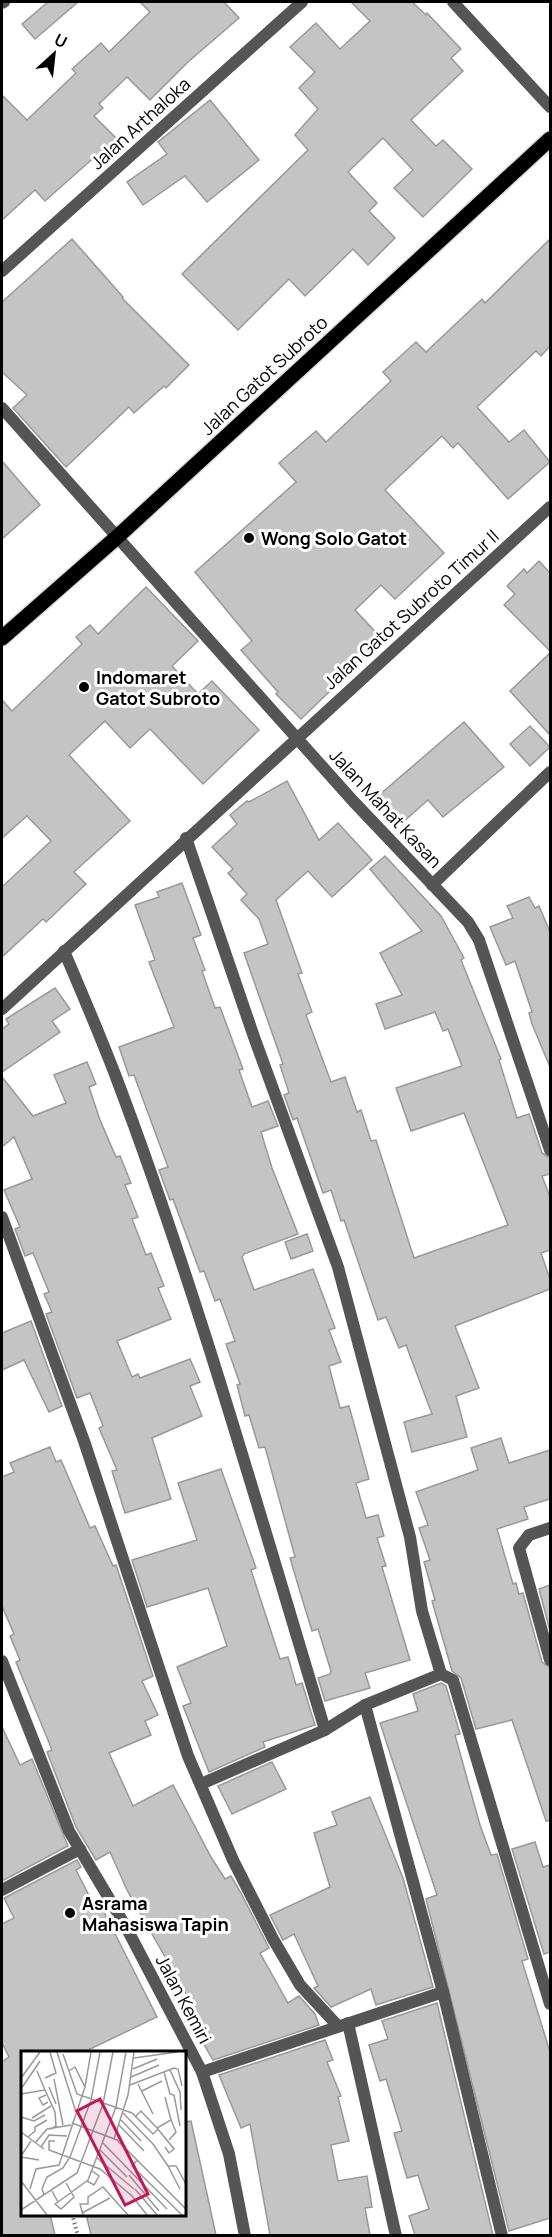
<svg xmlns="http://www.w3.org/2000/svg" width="552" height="2237" font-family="Manrope,sans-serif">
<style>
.building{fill:#c4c4c4;stroke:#999;stroke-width:1.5}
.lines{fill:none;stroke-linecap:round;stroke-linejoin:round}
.primary-casing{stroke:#dbdbdb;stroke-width:18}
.path{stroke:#777;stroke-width:4;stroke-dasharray:1.5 3;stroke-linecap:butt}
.street{stroke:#555;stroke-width:12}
.primary{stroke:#000;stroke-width:15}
.poi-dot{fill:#000;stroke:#fff;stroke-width:2}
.labels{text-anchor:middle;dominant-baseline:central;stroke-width:6;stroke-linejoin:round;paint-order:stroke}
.street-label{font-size:18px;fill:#000;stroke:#fff}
.poi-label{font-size:18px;font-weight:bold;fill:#000;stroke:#fff;text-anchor:start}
.inset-road{fill:none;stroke:#999;stroke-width:1.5}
.view{fill:#c2185b;fill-opacity:0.15;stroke:#c2185b;stroke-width:3}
.inset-edge{fill:none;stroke:#000;stroke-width:3}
</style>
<rect width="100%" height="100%" fill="#fff"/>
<g class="building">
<path d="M48,2H78L35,39L22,24Z"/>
<path d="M140,2H224L239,18L188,62L150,100L127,77L99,104L103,108L94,116L116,138L45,201L35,190L2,220V95L27,120L76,73L72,69L101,43L109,52L150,12Z"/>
<path d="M351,2H412L426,15L427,13L461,49L451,58L463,71L411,120L436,146L443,140L472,169L423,217L394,188L413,170L383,138L348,172L377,203L369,211L395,238L368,265L353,249L305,296L289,279L238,330L182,274L308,150L295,135L318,109L299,88L315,72L290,47L316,23L340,49L370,21Z"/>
<path d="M210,100L259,160L207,202L185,176L143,205L127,182L167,154L158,142Z"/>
<path d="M72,239L123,297L122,298L189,365L166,388L164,386L134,413L129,407L66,467L13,408L27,395L2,372V302Z"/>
<path d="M550,239V346L541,356L536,351L477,407L509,442L524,430L550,462L508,499L458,443L453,448L442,436L385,490L444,553L395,599L381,585L355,610L383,640L301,719L276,694L278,692L241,650L252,641L195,572L296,482L279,463L316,431L326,442L391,381L383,372L416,342L426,352L482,299L485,303Z"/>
<path d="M2,461L40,505L2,539Z"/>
<path d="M539,561L550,573V651L504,605L515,594L507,586L524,569L527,573Z"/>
<path d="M146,587L198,641L172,666L198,694L212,681L259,730L203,784L150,729L130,748L105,721L69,755L130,821L74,872L86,884L46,922L43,919L2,957V887L51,841L27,816L2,838V700L12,711L82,644L76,637L90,625L98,634Z"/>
<path d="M550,653V735L510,691Z"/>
<path d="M464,722L504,767L443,817L428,800L402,823L378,796Z"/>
<path d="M530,726L550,747L530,766L510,744Z"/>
<path d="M287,781L319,840L338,823L372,860L332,897L308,871L276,900L302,973L298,974L312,1012L306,1015L331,1082L345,1077L357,1112L361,1110L371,1141L376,1140L414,1258L508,1225L464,1113L411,1131L396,1088L462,1066L448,1029L443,1031L435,1012L385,1029L376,1004L402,995L380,953L422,931L370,869L385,856L441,916L464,958L461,960L501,1059L499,1060L517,1118L529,1114L542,1153L550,1158V1174L542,1176L550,1197V1250L541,1253L550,1279V1289L455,1326L479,1388L456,1396L467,1437L412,1452L404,1422L432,1414L406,1345L399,1348L386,1317L378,1320L344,1220L341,1221L331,1190L323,1193L297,1118L293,1120L284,1095L289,1093L280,1065L283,1064L244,953L268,944L259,919L241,900L247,894L228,873L233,869L212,847L237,824L230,815L247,801L249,802Z"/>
<path d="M182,883L201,935L193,938L205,970L202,971L215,1008L220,1007L243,1069L239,1070L252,1107L268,1101L278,1126L261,1132L272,1168L298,1234L244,1254L242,1257L254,1290L313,1269L335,1328L329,1330L341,1362L329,1366L340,1408L349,1406L369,1479L356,1483L366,1518L378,1515L384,1536L377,1538L386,1566L382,1567L410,1660L365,1673L370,1688L325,1701L318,1678L330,1674L331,1671L318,1629L312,1631L301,1595L290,1558L295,1557L265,1447L259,1448L249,1415L245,1416L237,1385L240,1384L226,1344L235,1341L220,1299L215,1301L204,1271L200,1272L173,1199L170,1200L159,1170L168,1167L134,1075L129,1076L119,1047L174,1027L149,962L155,960L135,905L159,897L157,892Z"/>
<path d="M529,897L535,908L539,906L550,932V1067L532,1024L529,1013L532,1012L515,961L506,965L490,927L513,918L507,906Z"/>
<path d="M55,988L70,1009L52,1021L60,1032L2,1072V1029L9,1024L6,1019Z"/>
<path d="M87,1062L96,1084L89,1087L100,1120L116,1157L120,1156L131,1183L125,1185L138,1217L132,1219L146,1255L151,1253L164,1286L158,1288L171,1319L117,1341L132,1377L138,1374L140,1378L190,1359L200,1382L190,1386L202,1416L152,1438L171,1499L125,1513L112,1471L117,1470L99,1428L103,1426L90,1393L77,1398L46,1314L52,1312L44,1294L49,1292L33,1253L25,1256L15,1229L20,1227L4,1190L32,1179L14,1137L2,1147V1077L33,1116L66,1103L54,1075Z"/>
<path d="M307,1234L313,1251L291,1259L285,1242Z"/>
<path d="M31,1321L62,1406L49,1412L24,1360L2,1370V1333Z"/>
<path d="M501,1438L509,1463L550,1450V1499L524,1507L528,1519L497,1529L513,1584L516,1583L519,1594L523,1593L542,1662L550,1668V1821H546L512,1720L476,1729L461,1678L452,1671L432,1601L435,1600L424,1562L430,1560L419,1528L428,1525L416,1492L478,1470L471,1448Z"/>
<path d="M50,1447L56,1462L61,1460L90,1528L95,1526L113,1566L116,1565L153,1676L142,1681L158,1715L145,1721L151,1735L109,1753L133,1806L173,1785L211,1857L225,1879L231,1876L241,1893L269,1948L260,1953L288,2003L299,1996L315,2014L319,2025L213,2060L186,2013L194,2008L127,1890L110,1852L96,1860L76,1827L47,1752L52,1750L16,1662L20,1660L10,1636L14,1634L2,1606V1477L14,1472L10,1463Z"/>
<path d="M221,1469L256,1568L251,1570L280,1659L288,1657L296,1685L302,1683L315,1725L263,1742L265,1747L209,1772L183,1706L191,1703L177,1667L227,1646L208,1588L147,1607L132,1560L197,1540L178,1483Z"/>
<path d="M550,1585V1631L539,1589Z"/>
<path d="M441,1683L446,1686L460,1734L455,1735L480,1825L491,1855L497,1854L528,1959L522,1961L550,2052V2218L509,2231L426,1899L437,1895L380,1723L418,1711L413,1694Z"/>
<path d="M2,1727L20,1765L32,1759L68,1846L2,1881Z"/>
<path d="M272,1762L286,1789L232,1814L218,1786Z"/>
<path d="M370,1797L403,1878L433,1987L376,2005L371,1989L331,2007L314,1988L318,1986L294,1934L283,1940L270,1915L330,1887L314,1833L337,1825L332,1812Z"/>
<path d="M535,1842L543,1867L550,1865V1952L544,1954L512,1849Z"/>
<path d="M77,1860L81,1867L76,1870L95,1907L100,1904L157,2017L84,2052H22V2214H50L55,2235H2V2062L9,2057L2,2043V1924L14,1918L4,1898Z"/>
<path d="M437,2003L493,2235H415L409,2216L429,2209L418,2175L407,2178L394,2133L402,2131L386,2079L380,2081L369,2045L388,2039L382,2021Z"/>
<path d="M325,2040L333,2060L327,2062L341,2096L338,2097L349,2141L331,2145L338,2181L367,2176L372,2207L365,2208L370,2235H270L250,2124L241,2128L219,2075Z"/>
<path d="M191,2121L216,2235H91L86,2214H184V2122Z"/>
</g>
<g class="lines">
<g class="primary-casing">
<path id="primary" d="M2,638L116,538L550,139"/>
</g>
<path class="path" d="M72,2214L78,2236"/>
<g class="street">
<path d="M453,2L550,107"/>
<path d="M2,3L4,2"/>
<path d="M2,271L302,2"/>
<path d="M2,408L353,801L468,922L479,940L550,1150"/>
<path d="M186,838L254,1037L338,1267L410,1537L422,1611L441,1674"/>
<path d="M432,885L550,772"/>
<path d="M64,951C82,993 100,1035 116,1077C197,1291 259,1512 325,1730"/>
<path d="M2,1009L550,507"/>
<path d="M2,1217L84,1441L188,1756L233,1860L273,1939L300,1985L337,2025"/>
<path d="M550,1528L529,1535L519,1548L550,1660"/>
<path d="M2,1661L69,1831L126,1927L202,2072L229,2154L245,2236"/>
<path d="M365,1705L443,1992L502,2236"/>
<path d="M201,1784L325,1730L365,1705L441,1674L453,1680L550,2004"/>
<path d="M2,1890L80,1849"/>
<path d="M348,2023L396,2236"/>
<path d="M202,2072L443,1992"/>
</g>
<use href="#primary" class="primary"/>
</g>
<g class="poi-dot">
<circle cx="249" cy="538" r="6"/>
<circle cx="84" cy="687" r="6"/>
<circle cx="70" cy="1913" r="6"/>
</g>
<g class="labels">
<g class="street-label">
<text transform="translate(140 123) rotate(-42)">Jalan Arthaloka</text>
<text transform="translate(264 375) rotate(-43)">Jalan Gatot Subroto</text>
<text transform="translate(411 609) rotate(-42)">Jalan Gatot Subroto Timur II</text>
<text transform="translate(386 808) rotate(47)">Jalan Mahat Kasan</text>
<text transform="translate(184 1999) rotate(62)">Jalan Kemiri</text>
</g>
<g class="poi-label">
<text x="261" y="538">Wong Solo Gatot</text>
<text x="96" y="677">Indomaret<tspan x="96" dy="21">Gatot Subroto</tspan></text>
<text x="82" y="1903">Asrama<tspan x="82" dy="21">Mahasiswa Tapin</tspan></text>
</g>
</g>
<g transform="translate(21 2051)">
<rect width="165" height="165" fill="#fff"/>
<path class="inset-road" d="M36,1L55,61M42,3L56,43L111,62L132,83L137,78M113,7L156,1M112,18L136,8M149,19L159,41L160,59M16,20L24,39M48,20L54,16L64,36M143,21L149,43L153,44L159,75M110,26L138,14M0,27L19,1M24,27L35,22L29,1M33,28L42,74M117,33L132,63M109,34L153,17L157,18L161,35M28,36L35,53M0,38L19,10M121,40L141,30M0,43L24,39L34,61L35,75L30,78M25,44L18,47L22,54L27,51M102,62L132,93L147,115H155L165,133M115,65L120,60L136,77L150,69L144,46M0,66L13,70L24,64M11,67L30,55M100,69L120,90M51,72L96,89L165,158M98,74L123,100M136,77L153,98L148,102L144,96M0,81L23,98M7,86L14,80V76L26,69M93,88L107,44L113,1M148,89L155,81L150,69M34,90H28V99L79,118L111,145L126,164M81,91L146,158M14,92L26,78L50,74M20,96L28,84L46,85M79,99L106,126M0,105L10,90M0,106L18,109M76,107L113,138M116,109L111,115L161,164M147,115L159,138M108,124L138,160M0,130L26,164M66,130L73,134L78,125L71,120M9,138L15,118L38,114L64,36L70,1M114,138L136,164M31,140L37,151L67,129L95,56L105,1M23,144L21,138L26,126L42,117L49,106L70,49L79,1M37,151L34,153L40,158L53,146L45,132M0,159L56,122L82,53L92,1M61,162L89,147M62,164L59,153H67V146L82,136L107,164"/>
<path class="view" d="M79,48L127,143L104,154L56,60Z"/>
<rect width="165" height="165" class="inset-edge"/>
</g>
<rect width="552" height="2237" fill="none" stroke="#000000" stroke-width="6"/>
<g transform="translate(54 54) rotate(27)" stroke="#ffffff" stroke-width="4.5" paint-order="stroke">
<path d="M0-4.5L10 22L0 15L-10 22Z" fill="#000000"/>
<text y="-9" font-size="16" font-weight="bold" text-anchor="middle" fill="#000000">U</text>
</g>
</svg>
